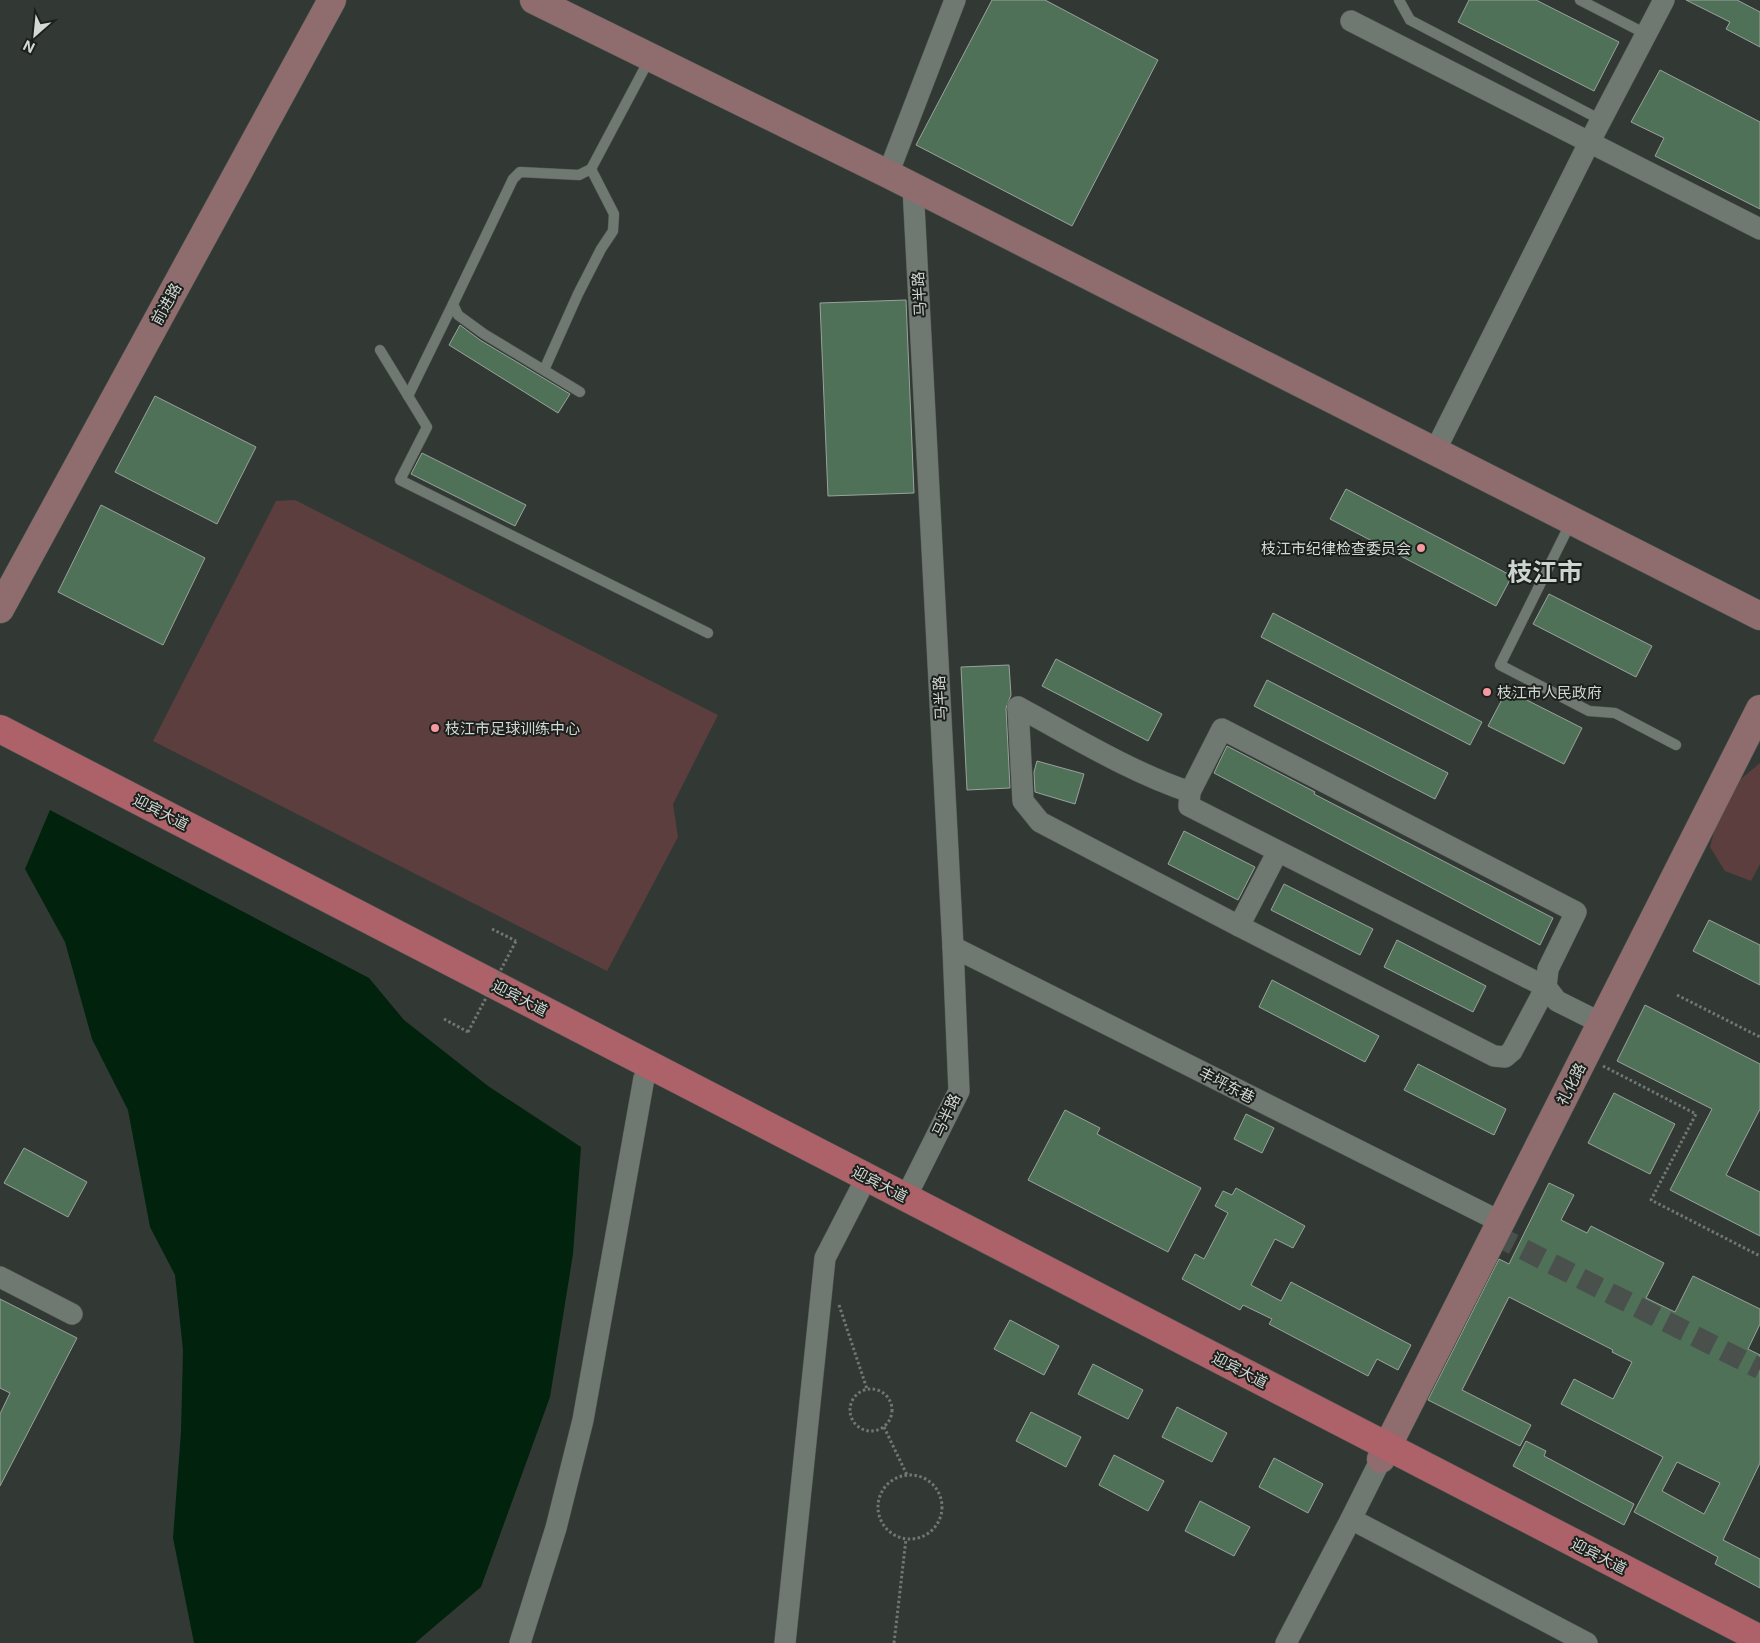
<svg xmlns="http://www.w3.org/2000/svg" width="1760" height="1643" font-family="Inter,'Noto Sans SC',sans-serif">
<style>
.green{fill:#5c3e3f}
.water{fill:#01220d}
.building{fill:#4f7158;stroke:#9aa29c;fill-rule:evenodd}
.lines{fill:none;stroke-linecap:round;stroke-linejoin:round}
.street-tunnel{stroke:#4a514c;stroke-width:21;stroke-dasharray:21 11;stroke-linecap:butt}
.lane-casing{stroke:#525853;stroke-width:11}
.street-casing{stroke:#525853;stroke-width:22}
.secondary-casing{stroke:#525853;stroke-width:29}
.primary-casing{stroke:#525853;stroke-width:29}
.path{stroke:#717773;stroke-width:3;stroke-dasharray:2.5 2.5;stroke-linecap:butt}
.lane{stroke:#707872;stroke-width:10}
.street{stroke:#707872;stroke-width:21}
.secondary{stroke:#8f6d6e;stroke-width:28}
.primary{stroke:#ad6169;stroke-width:28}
.path-bridge{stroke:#717773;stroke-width:3;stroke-dasharray:2.5 2.5;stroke-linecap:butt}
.poi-dot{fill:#f49aa0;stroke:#1c201d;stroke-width:2}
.labels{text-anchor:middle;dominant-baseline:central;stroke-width:4;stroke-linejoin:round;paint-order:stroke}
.street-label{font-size:15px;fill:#d3d8d4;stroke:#1c201d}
.poi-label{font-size:15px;fill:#d3d8d4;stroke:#1c201d;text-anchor:start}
.town-label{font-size:25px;font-weight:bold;fill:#ccd5ce;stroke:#1c201d}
</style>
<rect width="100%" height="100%" fill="#323934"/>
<g class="green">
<path d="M295,500L718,715L673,804L678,837L607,971L153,741L276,501Z"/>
<path d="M1760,763V864L1751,881L1725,871L1710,847L1720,809L1741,779Z"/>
</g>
<path class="water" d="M50,810L369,978L404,1020L488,1086L581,1147L573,1254L550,1397L481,1587L415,1643H194L173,1538L181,1432L183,1350L175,1275L150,1227L128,1110L92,1039L65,942L25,869Z"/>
<g class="building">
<path d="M992,0H1045L1158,60L1072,226L916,145Z"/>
<path d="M1469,0H1536L1619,42L1594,91L1458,22Z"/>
<path d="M1686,0H1737L1760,12V47L1726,29L1730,22Z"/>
<path d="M1660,70L1760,122V209L1655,156L1664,138L1631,122Z"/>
<path d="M906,300L914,493L828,496L820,303Z"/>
<path d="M460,325L480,340L570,394L558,413L449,345Z"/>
<path d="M155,396L256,447L217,524L115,472Z"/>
<path d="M422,453L526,505L515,526L411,474Z"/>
<path d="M1346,489L1512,576L1496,606L1330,519Z"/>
<path d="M101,505L205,558L163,645L58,592Z"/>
<path d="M1549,594L1652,646L1636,677L1533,624Z"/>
<path d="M1273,613L1482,722L1470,745L1261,637Z"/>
<path d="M1056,659L1162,714L1148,741L1042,686Z"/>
<path d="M1009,665L1011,695L1006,708L1010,788L967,790L961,667Z"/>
<path d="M1267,680L1448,773L1435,799L1254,706Z"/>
<path d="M1507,690L1582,728L1564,764L1488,726Z"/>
<path d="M1227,746L1315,792L1314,794L1553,918L1540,945L1214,773Z"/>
<path d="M1037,761L1084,774L1075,804L1035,792L1034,772Z"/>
<path d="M1184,831L1255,867L1238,900L1168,864Z"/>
<path d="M1284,884L1373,929L1360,955L1271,910Z"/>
<path d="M1709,920L1760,945V985L1693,951Z"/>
<path d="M1397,940L1486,986L1473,1012L1384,967Z"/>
<path d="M1272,980L1379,1036L1365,1062L1259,1007Z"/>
<path d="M1645,1005L1760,1064V1109L1726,1175L1760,1192V1236L1670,1190L1712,1109L1617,1061Z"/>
<path d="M1418,1064L1506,1109L1494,1135L1404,1090Z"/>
<path d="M1614,1093L1675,1124L1650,1174L1588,1143Z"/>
<path d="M1065,1110L1100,1128L1097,1134L1201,1188L1168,1252L1028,1180Z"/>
<path d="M1246,1114L1274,1128L1262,1153L1234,1139Z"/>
<path d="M24,1148L87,1182L68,1217L4,1183Z"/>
<path d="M1549,1183L1574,1195L1561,1220L1587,1233L1591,1226L1664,1263L1646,1298L1675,1312L1693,1276L1760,1309V1324L1748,1349L1760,1355V1463L1723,1540L1760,1559V1588L1715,1564L1718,1557L1634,1512L1663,1457L1561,1404L1574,1379L1613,1399L1632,1362L1612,1352L1613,1350L1509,1297L1462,1390L1531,1425L1520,1446L1428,1400L1499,1259L1509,1264ZM1677,1462L1720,1483L1704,1514L1662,1491Z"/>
<path d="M1236,1188L1305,1226L1293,1248L1275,1239L1251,1285L1281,1301L1291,1282L1411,1345L1398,1370L1377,1359L1368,1376L1269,1324L1272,1319L1243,1305L1240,1310L1182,1279L1195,1254L1204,1259L1228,1213L1215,1206L1223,1191L1232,1195Z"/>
<path d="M0,1299L77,1338L0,1486V1414L10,1393L0,1388Z"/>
<path d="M1010,1320L1059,1346L1044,1375L994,1349Z"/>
<path d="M1093,1364L1143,1390L1128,1419L1078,1394Z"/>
<path d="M1177,1407L1227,1433L1212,1462L1162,1437Z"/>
<path d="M1031,1412L1081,1437L1066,1467L1016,1441Z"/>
<path d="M1526,1441L1546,1451L1544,1456L1634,1504L1624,1525L1513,1466Z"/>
<path d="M1114,1455L1164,1481L1148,1511L1099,1485Z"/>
<path d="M1274,1458L1323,1484L1308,1513L1259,1487Z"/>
<path d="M1200,1501L1250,1527L1234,1556L1185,1531Z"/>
</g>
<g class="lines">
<path class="street-tunnel" d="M1495,1235L1760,1369"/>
<g class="lane-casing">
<g id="lane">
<path d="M1399,0L1410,20L1601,120"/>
<path d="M1580,0L1646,34"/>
<path d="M380,350L427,427L400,480L708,633"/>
<path d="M544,370L578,294L601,249L613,231L614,214L591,169"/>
<path d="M580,392L484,334L458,315L453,304L513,179L520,172L579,175L591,169L650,58"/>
<path d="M408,396L453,304"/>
<path d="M1571,522L1500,665L1589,711L1615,713L1676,745"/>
</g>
</g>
<g class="street-casing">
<g id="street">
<path d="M1351,21L1760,229"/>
<path d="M888,174L955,0"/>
<path d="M1435,451L1589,143L1664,0"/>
<path d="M1018,707L1023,801L1040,822L1239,926"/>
<path d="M1018,707C1074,737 1130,772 1190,792"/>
<path d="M1278,851L1239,926L1494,1056L1505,1057L1512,1051L1546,987L1189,806L1190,792L1222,729L1576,912L1548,969L1546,987L1557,1001L1601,1023"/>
<path d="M953,947L1501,1222"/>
<path d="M906,1197L959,1091L953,947L913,187"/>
<path d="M0,1277L72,1314"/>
<path d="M1381,1459L1351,1519L1587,1643"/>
<path d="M520,1643L556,1528L583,1420L644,1078"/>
<path d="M785,1643L825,1258L860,1190"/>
<path d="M1286,1643L1351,1519"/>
</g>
</g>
<g class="secondary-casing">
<g id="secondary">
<path d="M534,0L888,174L1760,616"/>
<path d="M0,609L332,0"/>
<path d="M1381,1459L1760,709"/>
</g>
</g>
<g class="primary-casing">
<path id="primary" d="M0,729L1760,1639"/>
</g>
<g class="path">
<path d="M492,929L516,941"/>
<path d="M1677,995L1760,1037"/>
<path d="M444,1019L468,1032"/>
<path d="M1603,1066L1696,1114L1651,1200L1760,1256"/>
<path d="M839,1305L867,1389"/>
<circle cx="871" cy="1410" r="21"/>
<path d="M884,1427L907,1475"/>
<circle cx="910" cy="1507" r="32"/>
<path d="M894,1643L906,1539"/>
</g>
<use href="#lane" class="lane"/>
<use href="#street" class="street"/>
<use href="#secondary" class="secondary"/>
<use href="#primary" class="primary"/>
<path class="path-bridge" d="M468,1032L516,941"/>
</g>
<g class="poi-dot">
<circle cx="1421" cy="548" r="5"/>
<circle cx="1487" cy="692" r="5"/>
<circle cx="435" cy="728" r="5"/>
</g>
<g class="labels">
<g class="street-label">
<text transform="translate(919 294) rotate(-93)">马半路</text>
<text transform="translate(166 304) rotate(-61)">前进路</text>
<text transform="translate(940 698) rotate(-93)">马半路</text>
<text transform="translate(161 812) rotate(27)">迎宾大道</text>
<text transform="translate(520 998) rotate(27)">迎宾大道</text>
<text transform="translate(1571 1084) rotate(-63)">礼化路</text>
<text transform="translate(1227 1085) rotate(27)">丰坪东巷</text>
<text transform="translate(946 1115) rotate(-65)">马半路</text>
<text transform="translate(880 1184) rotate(27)">迎宾大道</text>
<text transform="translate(1240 1370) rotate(27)">迎宾大道</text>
<text transform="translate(1599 1556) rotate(27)">迎宾大道</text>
</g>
<g class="poi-label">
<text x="1411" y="548" text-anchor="end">枝江市纪律检查委员会</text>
<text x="1497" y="692">枝江市人民政府</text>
<text x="445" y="728">枝江市足球训练中心</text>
</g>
<g class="town-label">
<text x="1545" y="572">枝江市</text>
</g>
</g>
<g transform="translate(35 35) rotate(207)" stroke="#1c201d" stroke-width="4" paint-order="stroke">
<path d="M0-4L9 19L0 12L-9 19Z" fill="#d3d8d4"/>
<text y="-8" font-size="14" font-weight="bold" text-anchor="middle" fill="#d3d8d4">N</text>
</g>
</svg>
